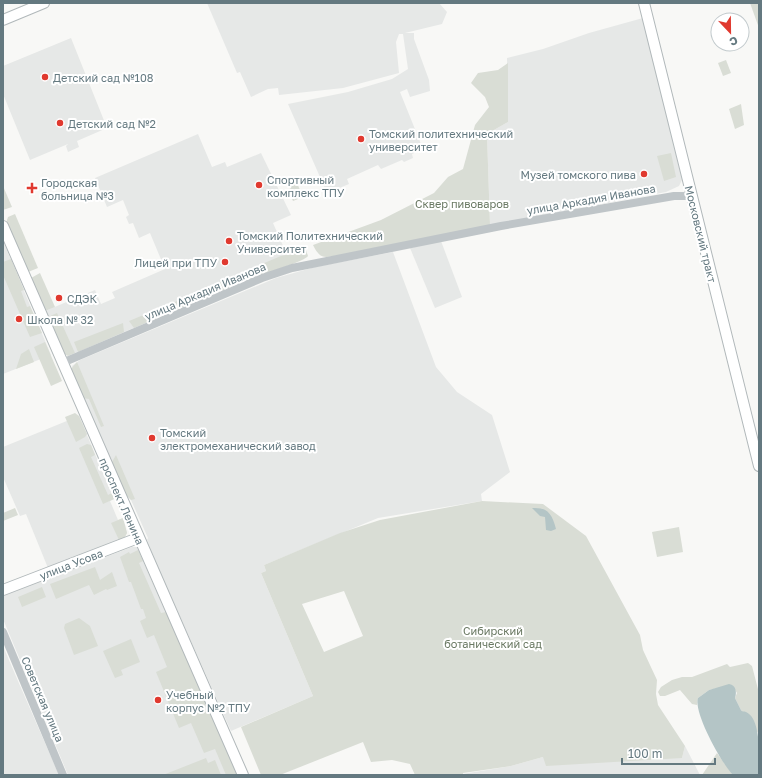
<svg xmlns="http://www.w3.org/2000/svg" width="762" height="778" font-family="'Golos Text',sans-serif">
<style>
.built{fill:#e6e8e7}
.green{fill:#d9ddd5;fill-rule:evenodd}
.water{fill:#b4c5c6}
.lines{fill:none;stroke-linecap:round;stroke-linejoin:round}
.major-casing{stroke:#b1b8ba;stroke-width:12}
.minor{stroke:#bfc5c8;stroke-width:8}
.major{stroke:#fff;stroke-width:10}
.poi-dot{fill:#e0392f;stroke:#fff;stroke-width:1.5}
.labels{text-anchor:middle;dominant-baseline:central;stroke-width:4;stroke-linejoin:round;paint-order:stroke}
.poi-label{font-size:11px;fill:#647980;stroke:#fff;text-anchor:start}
.street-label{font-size:11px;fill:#647980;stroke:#fff}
.park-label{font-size:11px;fill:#6a7963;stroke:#fff}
</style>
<rect width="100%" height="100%" fill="#f8f8f6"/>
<g class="built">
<path d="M207,3H439L447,12L442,24L405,33H414V39L429,80L430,91L410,97L407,89L400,92L423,149L412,154L413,158L404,162L402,160L381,169L378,165L347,179L349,184L327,193L288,104L348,92L392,79L408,69L403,34H399L396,42L399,73L343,88L279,95L278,88L268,89L251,97L240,72L237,73Z"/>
<path d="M643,18L682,180L679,186L666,192L490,225L487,134L508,122L507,58L543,49L589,33Z"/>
<path d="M71,38L107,128L77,141L79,147L68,152L66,146L68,144L30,160L3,94V66Z"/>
<path d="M198,134L212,167L225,162L227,167L261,153L291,215L273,223L291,264L206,297L203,290L182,299L185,306L75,353L66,355L45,311L95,290L101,304L115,298L112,292L165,269L150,233L139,238L133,223L129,224L126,217L129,215L123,200L107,207L95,178Z"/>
<path d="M3,241L51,355L3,374Z"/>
<path d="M441,241L462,297L435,308L410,248Z"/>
<path d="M393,252L436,367L457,392L492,415L510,472L481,494L482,501L378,518L264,565L266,571L261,573L313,696L231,731L157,565L147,540L148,538L131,500L126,495L82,398L72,366L80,360L276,278L315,267Z"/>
<path d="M79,416L114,499L110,501L118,520L123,518L127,533L122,539L48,568L26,514L20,516L3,477V447Z"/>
<path d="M132,547H137L143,561L237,775H68L3,619V595L79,565L82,566Z"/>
<path d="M3,646L18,681L59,775H3Z"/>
<path d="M685,746L700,775H456L511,766L543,757L682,758Z"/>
</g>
<g class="green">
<path d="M750,3H759V28Z"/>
<path d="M726,60L731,73L723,76L718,63Z"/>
<path d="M508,63V122L487,134L490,225L340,255C325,257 321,261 313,245L381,220L434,193L448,177L463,169L475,125L489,107L485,97L471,83L478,73L498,70Z"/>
<path d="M741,104L744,125L735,129L729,109Z"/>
<path d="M671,153L676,177L664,181L657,156Z"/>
<path d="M297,183L303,197L293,201L288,190L291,188L290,186Z"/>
<path d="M3,186L12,207L3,210Z"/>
<path d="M15,214L38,268L28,272L6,223L8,217Z"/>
<path d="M306,250L308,256C304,262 252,278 241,282L238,274L281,256Z"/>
<path d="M11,259L24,290L21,291L27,307L30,306L42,333L30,337L3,275V262Z"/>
<path d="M40,273L55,307L45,311L31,278Z"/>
<path d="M230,278L233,286L206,297L202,289Z"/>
<path d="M182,299L185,306L134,328L129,321Z"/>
<path d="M57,313L75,353L68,356L65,354L48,317Z"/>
<path d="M123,323L124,332L78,352L74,342Z"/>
<path d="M45,342L62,381L51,386L34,347Z"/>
<path d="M29,349L34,362L16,369L21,354Z"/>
<path d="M77,362L104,426L101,427L89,399L82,398L71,369Z"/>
<path d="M75,413L79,416L87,434L85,437L76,442L65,417Z"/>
<path d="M87,444L91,445L95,455L91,457L108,495L112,493L114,499L103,504L79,448Z"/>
<path d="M116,455L135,499L131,500L126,495L112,462Z"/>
<path d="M482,501L543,504L586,536L640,635L643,650L657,680L656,694L658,705L685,746L682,758L546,766L543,757L511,766L463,773V775H415L410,764L392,760L371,762L363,742L280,775H261L241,727L313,696L261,573L266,571L264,565L340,533L380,520ZM344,591L363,636L324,652L302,604Z"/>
<path d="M15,508L18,515L3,521V513Z"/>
<path d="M123,518L127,533L125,537L119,540L111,523Z"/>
<path d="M679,527L683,552L657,557L652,532Z"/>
<path d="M138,550L143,561L139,563L161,613L166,612L237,775H226L215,749L204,753L191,723L179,728L156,672L167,667L154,635L147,638L140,621L146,618L143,609H141L131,582H129L120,557L129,552L130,554Z"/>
<path d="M95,567L100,580L112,572L117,586L107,590L106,589L94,595L89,585L56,599L50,584Z"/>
<path d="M42,587L46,597L22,607L18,597Z"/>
<path d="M79,618L90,626L98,646L74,655L64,628L65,624Z"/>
<path d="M131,639L140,662L121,670L123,675L115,678L103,651Z"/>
<path d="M748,663L752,666L759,693V734L741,710L735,698L737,693L732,685L709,690L698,698L697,705L692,704L680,690L665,696H660L658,692L661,687L672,680L682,677H692L727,664L730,667Z"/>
<path d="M717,753L733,775H702Z"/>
<path d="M206,758L208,763L215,760L221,775H163Z"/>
</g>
<g class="water">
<path d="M532,508C548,507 552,514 556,529L551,531L546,530L545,517L540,516Z"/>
<path d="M729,684C736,685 737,692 735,698L741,710C742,712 744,711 746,712C762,719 759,760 759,775H733C722,764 693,712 698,698L709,690Z"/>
</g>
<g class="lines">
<g class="major-casing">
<g id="major">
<path d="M644,3L759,466"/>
<path d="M3,20L44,3"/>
<path d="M3,226L243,775"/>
<path d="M3,590L138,538"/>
</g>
</g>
<g class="minor">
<path d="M62,363L262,278L292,268L501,226L674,196H691"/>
<path d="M3,632L63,775"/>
</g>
<use href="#major" class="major"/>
</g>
<g class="poi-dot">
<circle cx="45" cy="77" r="4"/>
<circle cx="60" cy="123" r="4"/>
<circle cx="361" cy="139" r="4"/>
<circle cx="644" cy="174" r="4"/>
<circle cx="259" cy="185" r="4"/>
<path d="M30 182h4v4h4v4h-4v4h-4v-4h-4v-4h4z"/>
<circle cx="229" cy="241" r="4"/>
<circle cx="225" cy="262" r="4"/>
<circle cx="59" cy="298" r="4"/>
<circle cx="19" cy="319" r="4"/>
<circle cx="152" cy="438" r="4"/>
<circle cx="158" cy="700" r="4"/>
</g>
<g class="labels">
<g class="poi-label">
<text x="53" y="77">Детский сад №108</text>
<text x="68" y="123">Детский сад №2</text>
<text x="369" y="133">Томский политехнический<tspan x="369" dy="13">университет</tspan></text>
<text x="636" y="174" text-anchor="end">Музей томского пива</text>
<text x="267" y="179">Спортивный<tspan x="267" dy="13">комплекс ТПУ</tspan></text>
<text x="41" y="182">Городская<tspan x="41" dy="13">больница №3</tspan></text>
<text x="237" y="235">Томский Политехнический<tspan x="237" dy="13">Университет</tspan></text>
<text x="217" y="262" text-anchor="end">Лицей при ТПУ</text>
<text x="67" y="298">СДЭК</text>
<text x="27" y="319">Школа № 32</text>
<text x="160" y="432">Томский<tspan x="160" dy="13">электромеханический завод</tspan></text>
<text x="166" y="694">Учебный<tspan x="166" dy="13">корпус №2 ТПУ</tspan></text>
</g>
<g class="street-label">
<text transform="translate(591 199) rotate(-10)">улица Аркадия Иванова</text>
<text transform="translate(701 234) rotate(76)">Московский тракт</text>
<text transform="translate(205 291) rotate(-23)">улица Аркадия Иванова</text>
<text transform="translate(122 501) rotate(66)">проспект Ленина</text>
<text transform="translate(71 564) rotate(-21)">улица Усова</text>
<text transform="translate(43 699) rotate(67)">Советская улица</text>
</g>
<g class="park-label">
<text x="462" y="203">Сквер пивоваров</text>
<text x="493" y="630">Сибирский<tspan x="493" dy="13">ботанический сад</tspan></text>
</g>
</g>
<rect width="762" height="778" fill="none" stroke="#647980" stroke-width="8"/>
<g transform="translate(730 32) rotate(158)"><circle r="19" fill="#ffffff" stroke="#c1c9cc"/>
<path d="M0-3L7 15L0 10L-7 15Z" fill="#e0392f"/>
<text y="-6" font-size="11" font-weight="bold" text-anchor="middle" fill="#647980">С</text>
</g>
<path d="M622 758v6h93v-6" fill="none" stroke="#647980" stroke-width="2"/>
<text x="628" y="758" font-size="12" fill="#647980" stroke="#ffffff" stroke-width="3" paint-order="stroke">100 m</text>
</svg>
